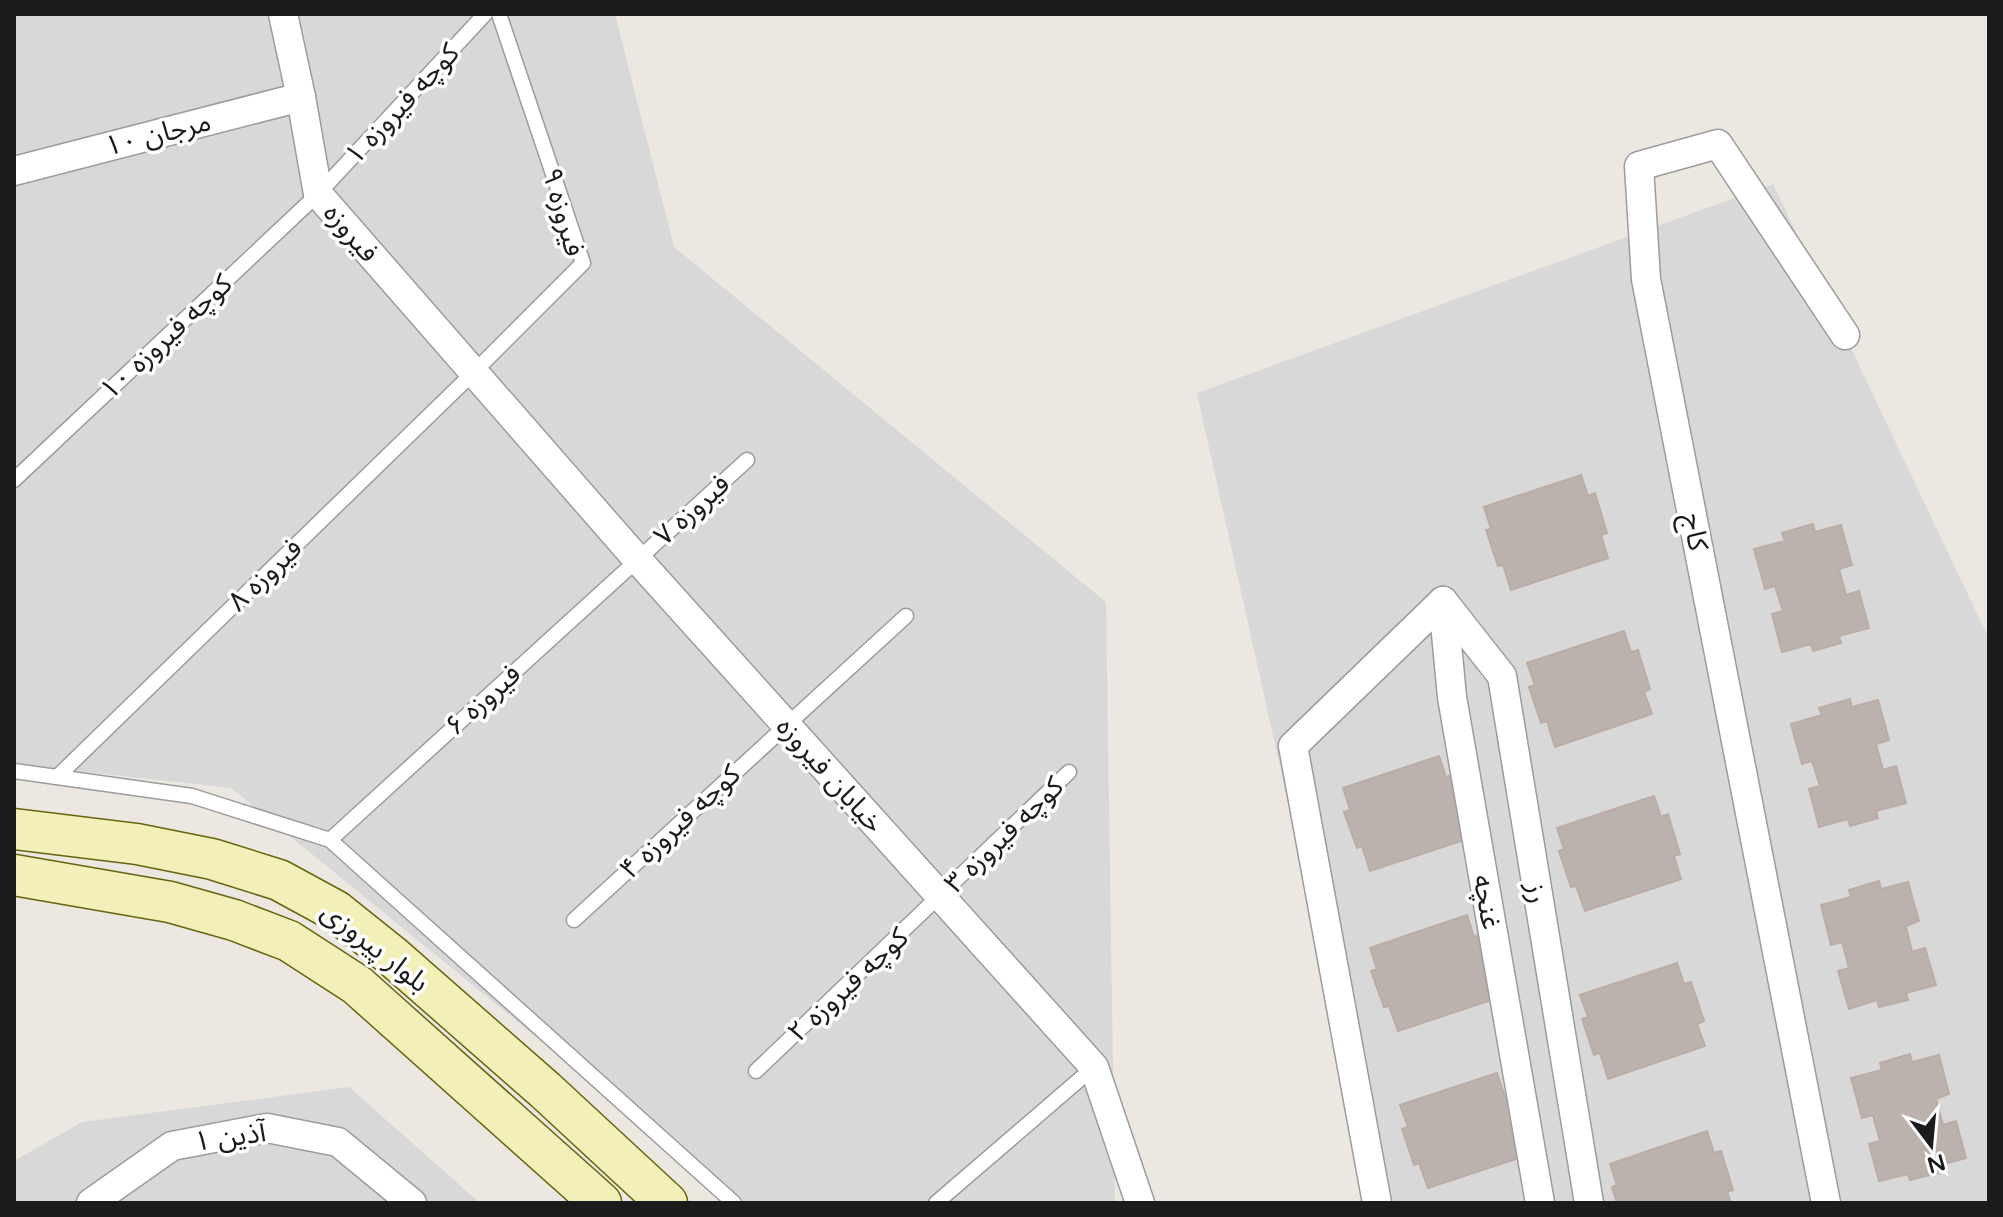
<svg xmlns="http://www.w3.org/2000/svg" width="2003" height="1217" font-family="'Varela Round','Noto Sans Arabic',sans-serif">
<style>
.residential{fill:#d9d8d8}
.building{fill:#bbb2ae;stroke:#bcaca5;stroke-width:2}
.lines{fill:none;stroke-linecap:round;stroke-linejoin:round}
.lane-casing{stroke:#9c9c9c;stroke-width:17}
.street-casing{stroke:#9c9c9c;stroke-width:31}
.secondary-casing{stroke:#66650e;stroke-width:43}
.lane{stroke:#fff;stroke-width:14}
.street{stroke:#fff;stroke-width:28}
.secondary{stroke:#f3efb8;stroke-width:40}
.labels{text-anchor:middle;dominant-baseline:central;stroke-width:7;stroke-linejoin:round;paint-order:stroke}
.street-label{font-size:28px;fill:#1b1b1b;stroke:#fff}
</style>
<rect width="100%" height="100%" fill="#ece7e1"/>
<g class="residential">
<path d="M14,14H615L674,247L1106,602L1115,1203H740L231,788L14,764Z"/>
<path d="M1773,184L1989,639V1203H1377L1197,393Z"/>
<path d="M349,1087L480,1203H14V1161L82,1122Z"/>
</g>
<g class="building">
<path d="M1581,475L1588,496L1595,493L1607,533L1601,535L1608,558L1511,590L1503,565L1498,566L1486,530L1491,529L1484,507Z"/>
<path d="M1813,524L1815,532L1841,525L1852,565L1839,569L1846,595L1859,591L1869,628L1839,636L1841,643L1813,651L1811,644L1782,652L1772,614L1783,611L1775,586L1765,589L1754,549L1785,541L1782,533Z"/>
<path d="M1624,631L1631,652L1638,650L1650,689L1644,692L1652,714L1555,747L1547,721L1541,723L1529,687L1535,685L1527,663Z"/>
<path d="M1850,699L1852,707L1878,700L1889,740L1876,744L1883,770L1896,766L1906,803L1876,811L1878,818L1850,826L1848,819L1819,827L1809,789L1820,786L1812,761L1802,764L1791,724L1822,715L1819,708Z"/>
<path d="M1439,756L1446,777L1453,775L1467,839L1370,871L1362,846L1357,848L1344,812L1350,810L1343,788Z"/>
<path d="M1654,796L1661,817L1668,814L1680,854L1674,856L1681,879L1585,911L1576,886L1571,887L1559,851L1564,849L1557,828Z"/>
<path d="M1879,881L1881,889L1908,882L1919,921L1906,926L1912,952L1925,948L1936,985L1906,993L1908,1000L1879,1007L1877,1000L1849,1009L1838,971L1849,968L1842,942L1831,945L1821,905L1851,897L1849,890Z"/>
<path d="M1467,915L1474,937L1480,934L1494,999L1398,1031L1389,1006L1384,1007L1371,971L1377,969L1370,948Z"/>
<path d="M1677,963L1684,984L1691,982L1704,1021L1697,1024L1705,1046L1608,1079L1600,1053L1594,1055L1582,1019L1588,1017L1580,995Z"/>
<path d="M1910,1054L1912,1062L1939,1055L1949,1094L1936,1099L1943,1125L1956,1121L1966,1158L1936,1166L1938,1173L1910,1180L1908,1174L1879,1181L1869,1144L1880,1141L1873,1115L1862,1118L1851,1078L1882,1070L1880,1063Z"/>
<path d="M1497,1073L1504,1094L1511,1092L1525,1156L1428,1188L1419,1163L1414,1165L1402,1129L1408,1127L1400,1105Z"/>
<path d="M1707,1131L1714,1153L1721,1151L1733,1190L1727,1192L1731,1203H1617L1612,1187L1617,1185L1610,1164Z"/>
</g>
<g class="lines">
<g class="lane-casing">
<g id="lane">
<path d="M14,480L318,194L485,14"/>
<path d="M14,771L192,796L330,840L734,1203"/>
<path d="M57,777L473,373L583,263L499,14"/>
<path d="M330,840L747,460"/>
<path d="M574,920L906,616"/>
<path d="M756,1071L1069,772"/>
<path d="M936,1203L1094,1067"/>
</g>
</g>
<g class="street-casing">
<g id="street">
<path d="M283,14L301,97L318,194L637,559L1094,1067L1140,1203"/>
<path d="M14,171L301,97"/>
<path d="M1443,601L1502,676L1589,1203"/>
<path d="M1443,602L1452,697L1540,1203"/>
<path d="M91,1203L172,1146L267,1128L338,1142L412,1203"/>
<path d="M1377,1203L1293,746L1443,601"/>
<path d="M1826,1203L1646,279L1639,166L1718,144L1845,335"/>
</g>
</g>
<g class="secondary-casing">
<g id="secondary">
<path d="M14,829L137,844L212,859L279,880L336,911L391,955L545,1090L667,1203"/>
<path d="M14,875L170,902L234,920L289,941L357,985L601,1203"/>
</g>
</g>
<use href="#lane" class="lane"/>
<use href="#street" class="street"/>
<use href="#secondary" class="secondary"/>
</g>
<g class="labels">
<g class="street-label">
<text transform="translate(402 104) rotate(-47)">کوچه فیروزه ۱</text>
<text transform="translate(158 134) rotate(-14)">مرجان ۱۰</text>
<text transform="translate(563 212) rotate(74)">فیروزه ۹</text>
<text transform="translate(351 233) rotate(49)">فیروزه</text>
<text transform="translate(166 337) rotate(-43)">کوچه فیروزه ۱۰</text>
<text transform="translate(692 510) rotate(-42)">فیروزه ۷</text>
<text transform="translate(1695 532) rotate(79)">کاج</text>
<text transform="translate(265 575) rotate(-44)">فیروزه ۸</text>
<text transform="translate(483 700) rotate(-42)">فیروزه ۶</text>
<text transform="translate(830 775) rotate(48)">خیابان فیروزه</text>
<text transform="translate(680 822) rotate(-43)">کوچه فیروزه ۴</text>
<text transform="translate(1004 835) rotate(-44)">کوچه فیروزه ۳</text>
<text transform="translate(1537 893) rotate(81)">رز</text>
<text transform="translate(1487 902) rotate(80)">غنچه</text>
<text transform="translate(375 947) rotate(38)">بلوار پیروزی</text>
<text transform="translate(848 985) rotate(-43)">کوچه فیروزه ۲</text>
<text transform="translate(230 1137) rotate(-8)">آذین ۱</text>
</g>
</g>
<rect width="2003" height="1217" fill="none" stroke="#1b1b1b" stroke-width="32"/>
<g transform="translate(1931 1145) rotate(164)" stroke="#ffffff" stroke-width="6" paint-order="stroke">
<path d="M0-6L14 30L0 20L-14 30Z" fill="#1b1b1b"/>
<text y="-12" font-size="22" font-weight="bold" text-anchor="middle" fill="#1b1b1b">N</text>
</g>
</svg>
